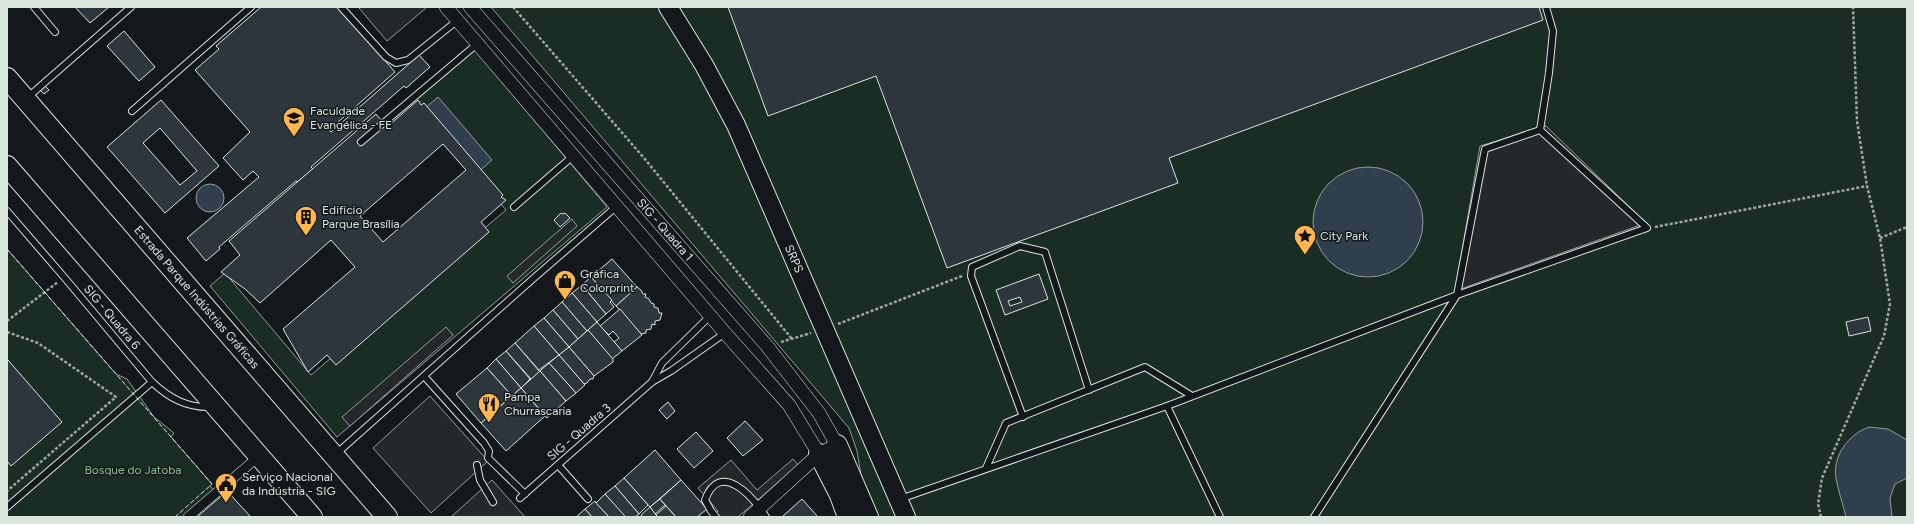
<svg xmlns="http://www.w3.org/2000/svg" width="1914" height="524" font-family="Figtree,sans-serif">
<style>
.green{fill:#1a2d24;stroke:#939e99}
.parking{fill:#24282b;stroke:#939e99}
.water{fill:#2f3f4d;stroke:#939e99}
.building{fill:#2c363c;stroke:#d8e6dc;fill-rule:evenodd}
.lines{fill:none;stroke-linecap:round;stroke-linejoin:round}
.service-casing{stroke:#d8e6dc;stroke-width:8}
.pedestrian-casing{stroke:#d8e6dc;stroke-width:10}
.minor-casing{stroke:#d8e6dc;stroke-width:14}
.secondary-casing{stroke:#d8e6dc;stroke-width:20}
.primary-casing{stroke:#d8e6dc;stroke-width:22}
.path{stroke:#9da8a2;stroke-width:2.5;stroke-dasharray:3 2;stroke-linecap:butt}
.service{stroke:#14181c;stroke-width:6}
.pedestrian{stroke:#14181c;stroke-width:9}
.minor{stroke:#14181c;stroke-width:13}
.secondary{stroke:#14181c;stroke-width:18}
.primary{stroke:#14181c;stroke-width:20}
.fence{stroke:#d8e6dc;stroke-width:1;stroke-dasharray:5 2;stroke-linecap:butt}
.labels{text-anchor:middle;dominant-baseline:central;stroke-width:3;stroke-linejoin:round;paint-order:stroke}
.poi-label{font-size:12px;fill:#d8e6dc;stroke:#14181c;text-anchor:start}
.street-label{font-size:12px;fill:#d8e6dc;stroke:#14181c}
.park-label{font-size:12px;fill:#8ac095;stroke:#14181c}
</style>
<rect width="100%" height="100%" fill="#14181c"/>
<g class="green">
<path d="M491,7H1907V517H836L841,512L858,487L861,475L857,451L849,428Z"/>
<path d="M475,50L607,207L337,437L210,286L225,273L311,375L506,210L414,101Z"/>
<path d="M7,249L116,374L127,379L154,417L174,433L171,437L212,484L210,486L215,492L186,517H7Z"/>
</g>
<g class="parking">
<path d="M358,7H425L426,8L387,41Z"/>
<path d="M1546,126L1646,223L1455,291L1480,146Z"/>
<path d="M572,219L577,226L513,283L507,276Z"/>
<path d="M446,327L453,335L350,426L342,417Z"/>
<path d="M430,396L488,461L431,513L373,448Z"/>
<path d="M793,459L798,465L738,517H712L718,511L698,488L731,460L757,490Z"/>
<path d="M492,480L525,517H451Z"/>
</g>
<g class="water">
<path d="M438,97L492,160L477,173L423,110Z"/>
<circle cx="1368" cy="222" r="55"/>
<circle cx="210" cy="198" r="14"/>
<path d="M1869,427L1888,429L1907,440V478L1895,484L1890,498L1892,517H1846C1843,504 1838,491 1836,478C1832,456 1849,434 1869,427Z"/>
</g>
<g class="building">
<path d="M75,7H109L90,23Z"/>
<path d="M261,7H338L395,72L329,130L331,132L419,55L430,67L406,88L404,86L311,167L313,169L300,180L297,182L296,181L219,247L220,249L206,261L187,238L259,177L253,171L243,180L223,158L250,132L195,70L219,49L216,46Z"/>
<path d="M728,7H1539L1543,20L1169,158L1178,183L947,268L876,76L768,116Z"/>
<path d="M124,31L155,67L139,81L107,46Z"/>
<path d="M44,85L49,90L44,94L39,89Z"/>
<path d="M161,100L219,166L165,213L107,147ZM160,128L197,171L180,185L143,143Z"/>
<path d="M418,100L421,105L424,103L503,195L501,197L506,200L481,222L489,232L336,365L327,355L308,372L283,329L355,267L331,240L260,303L245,289L221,272L240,255L229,241L376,114L387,127ZM443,144L466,170L383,242L360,216Z"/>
<path d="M561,213L563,214L565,213L570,218L560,227L554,220Z"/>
<path d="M612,259L637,287L616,306L591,277Z"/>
<path d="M1039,274L1048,299L1005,315L996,290ZM1020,297L1022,302L1010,306L1008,301Z"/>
<path d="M591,277L612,300L610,302L614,307L606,314L582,285Z"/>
<path d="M582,285L606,314L597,322L572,293Z"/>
<path d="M637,287L641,290L643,294H646L645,297L649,299L651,303L654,304V307L658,308L659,313H662L660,320L655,321V325L652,324L651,329L646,330V333L641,334L616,306Z"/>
<path d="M572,293L597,322L587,331L562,302Z"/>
<path d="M562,302L587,331L578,339L553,310Z"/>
<path d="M620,309L642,335L622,351L614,342L619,338L613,331L609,335L600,326Z"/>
<path d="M553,310L578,339L569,347L544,318Z"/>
<path d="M1868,317L1871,331L1849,336L1846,322Z"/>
<path d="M544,318L569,347L559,355L534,326Z"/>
<path d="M597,322L622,351L612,359L588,330Z"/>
<path d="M534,326L559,355L539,370L515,343Z"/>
<path d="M588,330L613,359V362L594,376L569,347Z"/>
<path d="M515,343L540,372L531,379L506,351Z"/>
<path d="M569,347L594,376L593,379H590L587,383L584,384L559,355Z"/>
<path d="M506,351L530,379L521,388L496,359Z"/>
<path d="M559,355L585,385L576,393L549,363Z"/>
<path d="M7,359L62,422L11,466L7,461Z"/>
<path d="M496,359L521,388L512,396L487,368Z"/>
<path d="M549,363L576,393L566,401L540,371Z"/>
<path d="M487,368L512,396L481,423L456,394Z"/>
<path d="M540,371L566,401L547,418L521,388Z"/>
<path d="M521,388L545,416L506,451L481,423Z"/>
<path d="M668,402L675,411L667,419L659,410Z"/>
<path d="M745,421L763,440L743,456L727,438Z"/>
<path d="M696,432L713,451L694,468L677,449Z"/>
<path d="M655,450L681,480L650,507L624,478Z"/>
<path d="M624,478L648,505L639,514L615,486Z"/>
<path d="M681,480L707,509L697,517H676L660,499Z"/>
<path d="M615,486L639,514L635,517H625L605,494Z"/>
<path d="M227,491L251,517H197Z"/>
<path d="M605,494L624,515L625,517H609L596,503Z"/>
<path d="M660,499L665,505L655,514L650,507Z"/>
<path d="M802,499L818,517H784L783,516Z"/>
<path d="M595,501L596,503L609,517H592L585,509Z"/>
<path d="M666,506L675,516L676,517H658L656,515Z"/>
<path d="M650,507L656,515L658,517H642L641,515Z"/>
<path d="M585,509L592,517H576Z"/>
</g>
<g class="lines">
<g class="service-casing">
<g id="service">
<path d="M34,7L55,32"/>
<path d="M341,7L386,57L396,63L408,60L458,20"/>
<path d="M28,97L131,7"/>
<path d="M132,111L251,7"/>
<path d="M1540,130L1549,73L1553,31L1546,7"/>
<path d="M361,142L477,44"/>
<path d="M514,207L573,156"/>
<path d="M7,211L64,277L152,382C169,398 187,408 211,407"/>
<path d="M424,376L484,443L489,451L488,458L525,494"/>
<path d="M652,382L662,363L710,316"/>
<path d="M1167,406L1457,295L1647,228L1540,130"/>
<path d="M1023,417L971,276L972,267L1020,246L1045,252L1089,390"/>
<path d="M336,454L535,277L617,206"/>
<path d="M477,465L480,480L493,502"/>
<path d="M558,465L588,499"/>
<path d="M986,468L1006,423L1145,367L1192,396"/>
<path d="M520,498L652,382L671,371L725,333"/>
<path d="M900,499L1167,406L1220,517"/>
<path d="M7,507L152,382"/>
<path d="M716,517L711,511L705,500C720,459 753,497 766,517"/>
<path d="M1314,517L1457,295L1485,149L1540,130"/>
</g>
</g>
<g class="pedestrian-casing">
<path id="pedestrian" d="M188,517L259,456"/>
</g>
<g class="minor-casing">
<g id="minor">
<path d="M446,7L725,333L789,405L819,454"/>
<path id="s1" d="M470,7L767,346L819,413L837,445L819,454L750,517"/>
</g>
</g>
<g class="secondary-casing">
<g id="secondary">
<path id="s2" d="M668,7L704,65L736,125L906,517"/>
</g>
</g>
<g class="primary-casing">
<g id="primary">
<path id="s3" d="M7,78L387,517"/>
<path d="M7,166L312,517"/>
<path d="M837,445L868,517"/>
<path d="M819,454L840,495L848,517"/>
</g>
</g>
<g class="path">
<path d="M513,7L644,158L792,339"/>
<path d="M1655,227L1867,186"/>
<path d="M1880,238L1907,227"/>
<path d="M7,321L58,282"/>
<path d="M838,324L962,276"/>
<path d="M7,332L38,343L116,397L7,491"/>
<path d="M781,342L811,333"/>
<path d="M1821,517L1818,504L1822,478L1884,336L1890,304L1880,238L1867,186L1857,121L1853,7"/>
</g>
<use href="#service" class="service"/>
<use href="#pedestrian" class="pedestrian"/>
<use href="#minor" class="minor"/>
<use href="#secondary" class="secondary"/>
<use href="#primary" class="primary"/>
<path class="fence" d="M7,249L212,484L175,517"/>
</g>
<defs>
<g id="university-pin" transform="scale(1.15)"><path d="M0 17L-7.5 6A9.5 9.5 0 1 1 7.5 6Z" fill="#ffb74d" stroke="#14181c"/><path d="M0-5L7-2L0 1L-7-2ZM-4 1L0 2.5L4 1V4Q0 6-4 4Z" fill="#111"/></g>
<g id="building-pin" transform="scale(1.15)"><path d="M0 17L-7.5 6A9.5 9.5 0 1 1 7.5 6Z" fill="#ffb74d" stroke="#14181c"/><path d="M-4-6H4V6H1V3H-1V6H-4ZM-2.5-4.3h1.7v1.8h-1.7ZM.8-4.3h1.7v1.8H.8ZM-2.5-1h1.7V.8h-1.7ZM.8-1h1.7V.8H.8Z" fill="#111"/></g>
<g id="sight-pin" transform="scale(1.15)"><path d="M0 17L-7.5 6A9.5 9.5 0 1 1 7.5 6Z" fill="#ffb74d" stroke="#14181c"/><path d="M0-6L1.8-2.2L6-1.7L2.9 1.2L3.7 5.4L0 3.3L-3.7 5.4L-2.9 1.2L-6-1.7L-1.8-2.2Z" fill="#111"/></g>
<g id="shop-pin" transform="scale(1.15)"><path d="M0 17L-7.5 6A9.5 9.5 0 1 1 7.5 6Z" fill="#ffb74d" stroke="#14181c"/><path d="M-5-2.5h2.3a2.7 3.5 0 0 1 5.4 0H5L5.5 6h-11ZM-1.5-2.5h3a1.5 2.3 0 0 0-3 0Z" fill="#111"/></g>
<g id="restaurant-pin" transform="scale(1.15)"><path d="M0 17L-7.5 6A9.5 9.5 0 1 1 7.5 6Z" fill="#ffb74d" stroke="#14181c"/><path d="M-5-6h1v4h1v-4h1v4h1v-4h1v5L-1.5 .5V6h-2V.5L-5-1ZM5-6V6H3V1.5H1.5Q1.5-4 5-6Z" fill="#111"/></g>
<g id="civic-pin" transform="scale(1.15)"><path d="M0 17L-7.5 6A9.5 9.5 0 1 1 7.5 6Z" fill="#ffb74d" stroke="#14181c"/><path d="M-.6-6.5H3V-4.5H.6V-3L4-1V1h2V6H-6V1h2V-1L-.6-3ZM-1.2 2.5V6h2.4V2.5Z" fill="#111"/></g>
</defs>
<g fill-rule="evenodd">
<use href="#university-pin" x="294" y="118"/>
<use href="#building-pin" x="306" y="217"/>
<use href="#sight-pin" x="1305" y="236"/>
<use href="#shop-pin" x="565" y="281"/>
<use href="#restaurant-pin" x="489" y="404"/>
<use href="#civic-pin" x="226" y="484"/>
</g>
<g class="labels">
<g class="poi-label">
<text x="310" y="111">Faculdade<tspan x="310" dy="14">Evangélica - FE</tspan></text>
<text x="322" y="210">Edifício<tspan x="322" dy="14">Parque Brasília</tspan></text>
<text x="1320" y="236">City Park</text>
<text x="580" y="274">Gráfica<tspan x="580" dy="14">Colorprint</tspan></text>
<text x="504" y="397">Pampa<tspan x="504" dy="14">Churrascaria</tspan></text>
<text x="242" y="477">Serviço Nacional<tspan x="242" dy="14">da Indústria - SIG</tspan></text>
</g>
<g class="street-label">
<text stroke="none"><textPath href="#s1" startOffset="296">SIG - Quadra 1</textPath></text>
<text stroke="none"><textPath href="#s2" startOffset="282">SRPS</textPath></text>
<text stroke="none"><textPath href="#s3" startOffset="290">Estrada Parque Indústrias Gráficas</textPath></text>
<text transform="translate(112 317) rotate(50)">SIG - Quadra 6</text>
<text transform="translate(579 432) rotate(-41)">SIG - Quadra 3</text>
</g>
<g class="park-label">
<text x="133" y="470">Bosque do Jatoba</text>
</g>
</g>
<rect width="1914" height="524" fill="none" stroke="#d8e6dc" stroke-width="16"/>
</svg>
